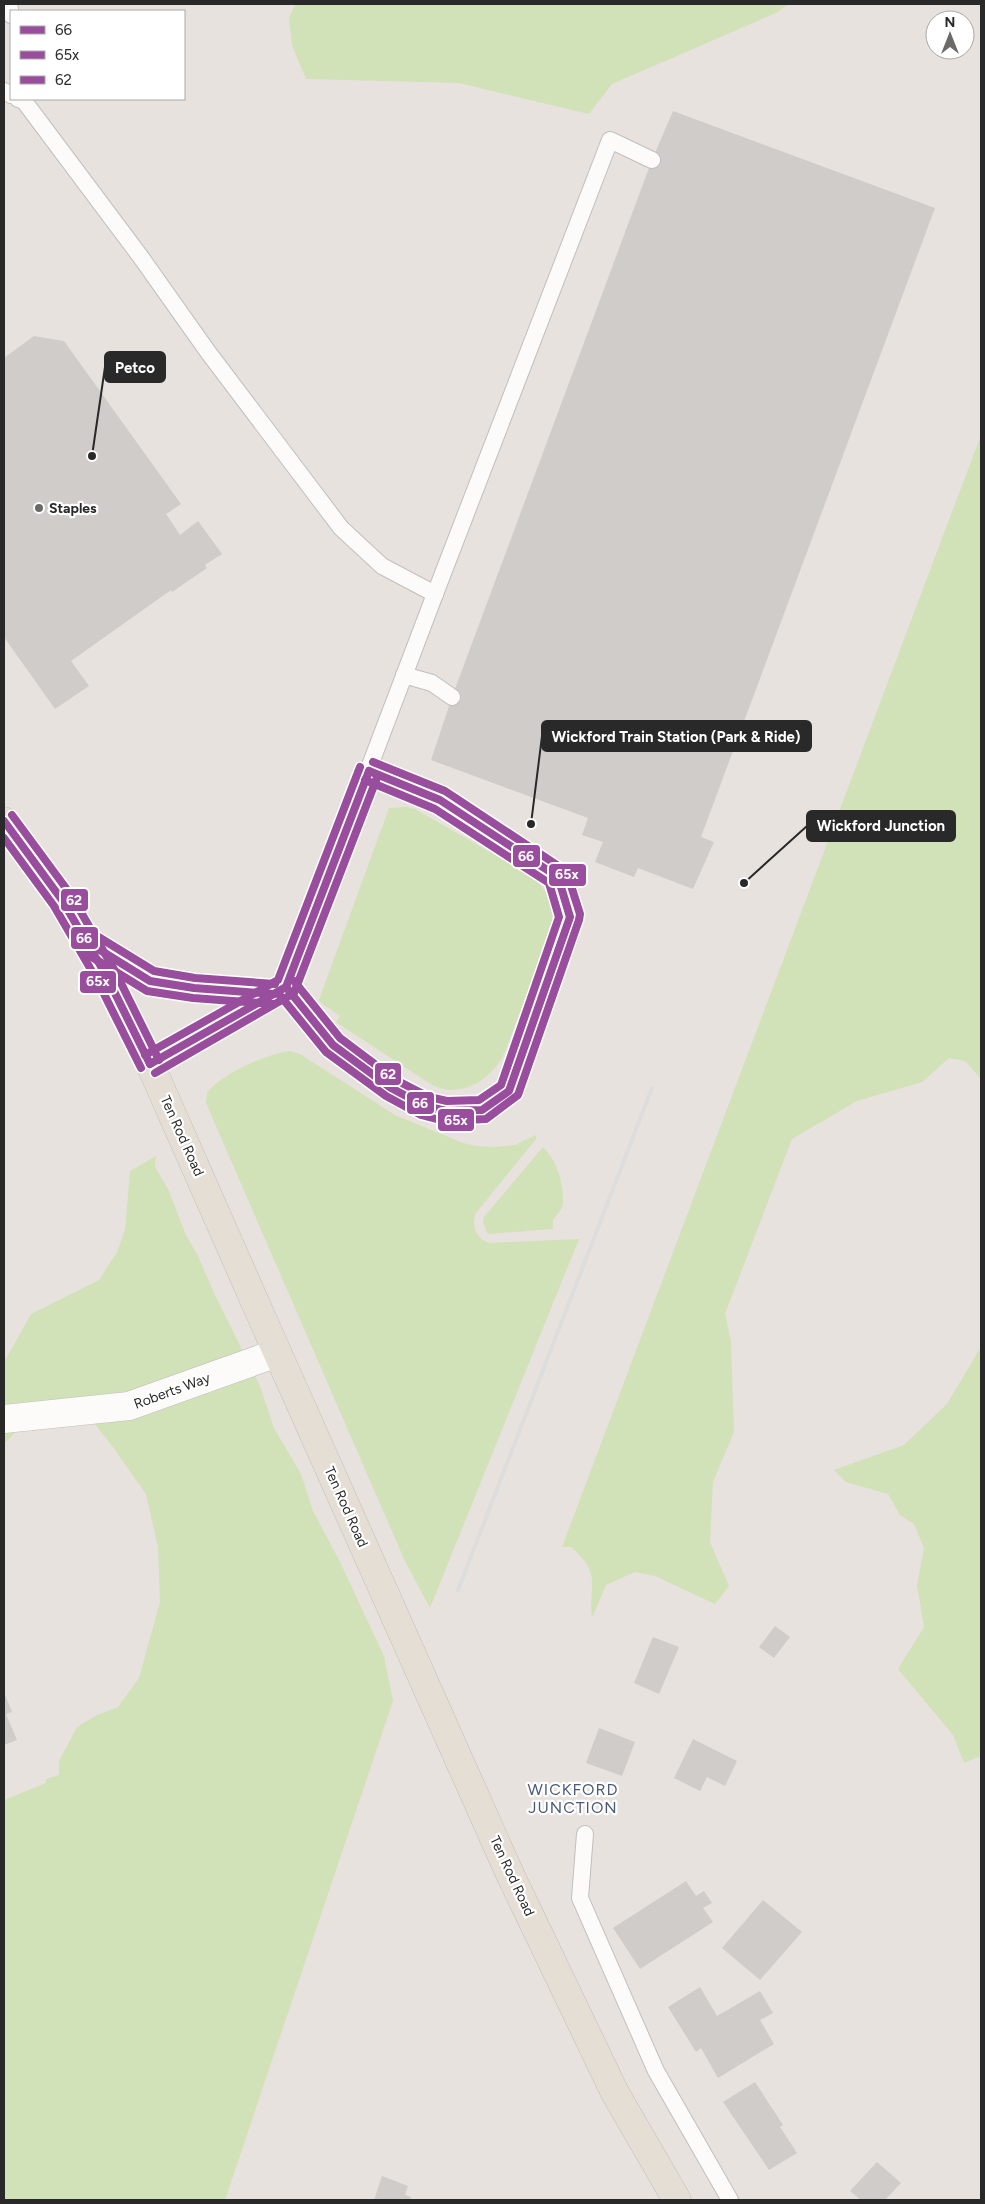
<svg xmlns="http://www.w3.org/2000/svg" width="985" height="2204" font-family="Figtree,sans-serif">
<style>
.green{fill:#d1e1b8}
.building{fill:#d0ccc9}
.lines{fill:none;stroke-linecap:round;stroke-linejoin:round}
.lane-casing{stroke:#c1bfbf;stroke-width:18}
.street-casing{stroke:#c1bfbf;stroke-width:29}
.primary-casing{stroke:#c0bebc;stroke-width:29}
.lane{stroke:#fcfbfa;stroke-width:16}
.street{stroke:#fcfbfa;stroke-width:28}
.primary{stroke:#e5ded4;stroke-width:28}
.rail{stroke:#ddddde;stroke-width:4}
.bus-1-casing{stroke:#fff;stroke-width:11}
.bus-2-casing{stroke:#fff;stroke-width:11}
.bus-3-casing{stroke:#fff;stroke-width:11}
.bus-1{stroke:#994d9d;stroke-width:8}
.bus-2{stroke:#994d9d;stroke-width:8}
.bus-3{stroke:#994d9d;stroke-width:8}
.poi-dot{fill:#6c6a68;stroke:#fff;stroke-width:2}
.labels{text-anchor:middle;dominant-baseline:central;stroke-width:4.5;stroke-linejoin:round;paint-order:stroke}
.poi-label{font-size:14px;font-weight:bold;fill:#292929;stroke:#fff;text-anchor:start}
.street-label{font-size:14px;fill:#292929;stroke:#fff}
.quarter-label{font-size:16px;letter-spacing:1px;fill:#4a5b78;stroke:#fff}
.leader{fill:none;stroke:#292929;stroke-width:2}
.callout-dot{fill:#292929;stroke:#fff;stroke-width:2}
.callout{fill:#292929;stroke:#292929;stroke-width:2}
.callout-label{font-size:15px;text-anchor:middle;font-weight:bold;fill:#fff}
.line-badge{stroke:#fff;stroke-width:2}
.badge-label{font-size:14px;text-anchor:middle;font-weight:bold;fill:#fff}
</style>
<rect width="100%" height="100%" fill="#e8e2de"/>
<g class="green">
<path d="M295,4H789L776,13L612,84L589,114L459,83L306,79L292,45L289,18Z"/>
<path d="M981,435V1079L965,1061L949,1058L922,1082L857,1101L792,1139L725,1314L731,1342L734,1432L713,1482L710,1542L729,1586L715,1604L655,1576L635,1572L606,1585L592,1618C588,1580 603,1576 571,1547H562Z"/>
<path d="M407,807L415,809L532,876C549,891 555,910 551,932L504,1054C491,1080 461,1099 432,1085L336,1022L340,1016L321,1003L319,1000L389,808Z"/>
<path d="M290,1051L300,1054L395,1115L463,1143L476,1146L494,1147L515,1145L536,1135V1139L476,1213C471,1226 476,1238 489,1243L579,1239L430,1608L404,1559L206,1103L207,1093C221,1074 266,1054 290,1051Z"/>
<path d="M543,1147C557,1161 564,1183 563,1203C562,1210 557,1215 553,1220V1229L488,1234L483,1223L484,1217Z"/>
<path d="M156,1156L155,1167L168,1189L186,1235L198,1256L215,1295L260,1386L274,1428L301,1474L313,1511L340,1562L384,1656L393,1701L225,2200H4V1800L46,1783V1779L59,1775V1761L77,1727L97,1715L118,1707L139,1678L160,1602L158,1547L146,1494L113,1447L87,1414L30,1417L6,1442L4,1441V1359H6L31,1314L99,1280L117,1252L125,1230L130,1171Z"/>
<path d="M981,1347V1756L964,1763L953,1735L898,1669L924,1627L917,1585L924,1548L914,1524L900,1515L888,1494L846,1482L834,1470L904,1445L947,1404Z"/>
</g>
<g class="building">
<path d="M673,111L935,208L701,837L714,842L693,889L638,868L634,877L595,862L603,842L582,835L588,818L431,760L452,697L652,160Z"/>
<path d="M34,336L64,341L181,504L166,514L180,535L198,521L222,554L205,565L207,568L172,592L171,590L71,661L89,686L55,709L4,637V358Z"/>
<path d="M775,1626L790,1637L774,1658L759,1647Z"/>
<path d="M653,1637L679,1647L659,1694L634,1683Z"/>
<path d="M4,1692L12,1712L6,1714L17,1740L4,1745Z"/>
<path d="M599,1728L635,1742L622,1776L586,1763Z"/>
<path d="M693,1739L737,1761L725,1786L707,1777L700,1791L674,1778Z"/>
<path d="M686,1881L696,1896L704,1891L712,1903L703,1908L713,1922L640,1969L613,1928Z"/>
<path d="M763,1900L802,1932L760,1980L722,1948Z"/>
<path d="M700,1987L717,2016L760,1991L773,2013L760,2020L774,2044L718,2078L701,2048L696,2052L668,2007Z"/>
<path d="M755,2082L783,2125L780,2127L797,2153L769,2170L723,2102Z"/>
<path d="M877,2162L901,2183L885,2200H861L850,2191Z"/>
<path d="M382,2176L408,2186L405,2195L411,2197L410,2200H374Z"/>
</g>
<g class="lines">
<g class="lane-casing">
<g id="lane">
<path d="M9,4L11,15"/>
<path d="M4,91L11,95"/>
<path d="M18,99L24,101L140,256L208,352L341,528L382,566L435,594"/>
<path d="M404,675L432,683L452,697"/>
<path d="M286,987L333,1045L391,1088L425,1106L446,1111L482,1110L509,1091L570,917L558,877L440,800L369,771"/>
<path d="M150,1064L286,987L435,594L610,140L652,160"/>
<path d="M585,1834L580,1898L656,2071L730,2200"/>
</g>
</g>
<g class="street-casing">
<path id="street" d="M4,1419L129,1406L277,1353"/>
</g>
<g class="primary-casing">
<g id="primary">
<path d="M4,821L62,900L106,975L150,1064L266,1327L509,1872L615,2093L677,2200"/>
<path d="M92,945L150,981L194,988L274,994"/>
</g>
</g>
<use href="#lane" class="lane"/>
<use href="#street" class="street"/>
<use href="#primary" class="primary"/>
<path class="rail" d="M458,1590L652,1088"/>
<g class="bus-1-casing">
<g id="bus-1">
<path d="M4,821L62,900L106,975L150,1064"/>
<path d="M87,942L150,981L194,988L274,994"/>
<path d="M286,987L333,1045L391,1088L425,1106L446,1111L482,1110L509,1091L570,917L558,877L440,800L369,771"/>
<path d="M150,1064L286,987L369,771"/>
</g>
</g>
<g class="bus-2-casing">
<g id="bus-2">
<path d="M4,838L54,906L97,980L141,1068"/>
<path d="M82,951L147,991L193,998L273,1004"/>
<path d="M278,993L326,1052L386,1096L421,1115L444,1121L486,1119L518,1095L579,920L580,914L567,873L563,869L445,791L373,762"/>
<path d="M155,1073L294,993L378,775"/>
</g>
</g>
<g class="bus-3-casing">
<g id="bus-3">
<path d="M12,815L71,895L115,971L159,1060"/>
<path d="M92,933L154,971L195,978L275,984"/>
<path d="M294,981L340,1038L396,1080L429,1097L447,1101L479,1100L501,1085L559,917L549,883L435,809L365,780"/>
<path d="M145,1055L278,980L360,767"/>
</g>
</g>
<use href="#bus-1" class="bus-1"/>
<use href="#bus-2" class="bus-2"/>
<use href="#bus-3" class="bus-3"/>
</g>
<circle class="poi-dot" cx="39" cy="508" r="5"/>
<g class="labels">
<g class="poi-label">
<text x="49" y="508">Staples</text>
</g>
<g class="street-label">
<text transform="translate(182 1136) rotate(66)">Ten Rod Road</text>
<text transform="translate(172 1391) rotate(-20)">Roberts Way</text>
<text transform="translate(346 1507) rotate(66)">Ten Rod Road</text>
<text transform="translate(512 1876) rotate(65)">Ten Rod Road</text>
</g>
<g class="quarter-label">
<text x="573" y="1789">WICKFORD<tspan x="573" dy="18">JUNCTION</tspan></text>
</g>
</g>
<path class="leader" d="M92 456L105 367M531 824L542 736M744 883L807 826"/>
<g class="callout-dot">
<circle cx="92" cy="456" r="5"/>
<circle cx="531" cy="824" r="5"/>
<circle cx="744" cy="883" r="5"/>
</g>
<g class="callout">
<rect x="105" y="352" width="60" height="30" rx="5"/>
<rect x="542" y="721" width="269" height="30" rx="5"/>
<rect x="807" y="811" width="148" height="30" rx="5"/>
</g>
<g class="callout-label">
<text x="135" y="373">Petco</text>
<text x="676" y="742">Wickford Train Station (Park &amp; Ride)</text>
<text x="881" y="831">Wickford Junction</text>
</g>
<g class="line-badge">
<rect x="512" y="844" width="29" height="24" rx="5" fill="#994d9d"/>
<rect x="548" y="863" width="39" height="24" rx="5" fill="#994d9d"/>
<rect x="60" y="888" width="29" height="24" rx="5" fill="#994d9d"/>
<rect x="70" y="926" width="29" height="24" rx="5" fill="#994d9d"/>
<rect x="79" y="970" width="38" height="24" rx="5" fill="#994d9d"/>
<rect x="374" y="1062" width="28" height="24" rx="5" fill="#994d9d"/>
<rect x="406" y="1091" width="29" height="24" rx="5" fill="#994d9d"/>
<rect x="437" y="1108" width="38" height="24" rx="5" fill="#994d9d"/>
</g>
<g class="badge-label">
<text x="526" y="861">66</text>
<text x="567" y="879">65x</text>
<text x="74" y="905">62</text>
<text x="84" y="943">66</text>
<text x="98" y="986">65x</text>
<text x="388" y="1079">62</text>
<text x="420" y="1108">66</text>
<text x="456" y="1125">65x</text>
</g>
<rect width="985" height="2204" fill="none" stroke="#292929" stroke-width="10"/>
<rect x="10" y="10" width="175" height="90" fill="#ffffff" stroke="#a9a9a9"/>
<rect x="20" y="26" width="25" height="8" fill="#994d9d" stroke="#a9a9a9"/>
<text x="55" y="35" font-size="15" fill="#292929">66</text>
<rect x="20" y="51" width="25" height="8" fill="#994d9d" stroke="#a9a9a9"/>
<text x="55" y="60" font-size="15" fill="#292929">65x</text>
<rect x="20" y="76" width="25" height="8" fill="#994d9d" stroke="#a9a9a9"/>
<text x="55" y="85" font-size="15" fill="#292929">62</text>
<g transform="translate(950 35)"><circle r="24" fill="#ffffff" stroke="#a9a9a9"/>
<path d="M0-4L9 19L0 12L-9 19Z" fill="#6c6a68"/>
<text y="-8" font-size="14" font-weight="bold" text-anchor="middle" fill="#292929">N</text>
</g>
</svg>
